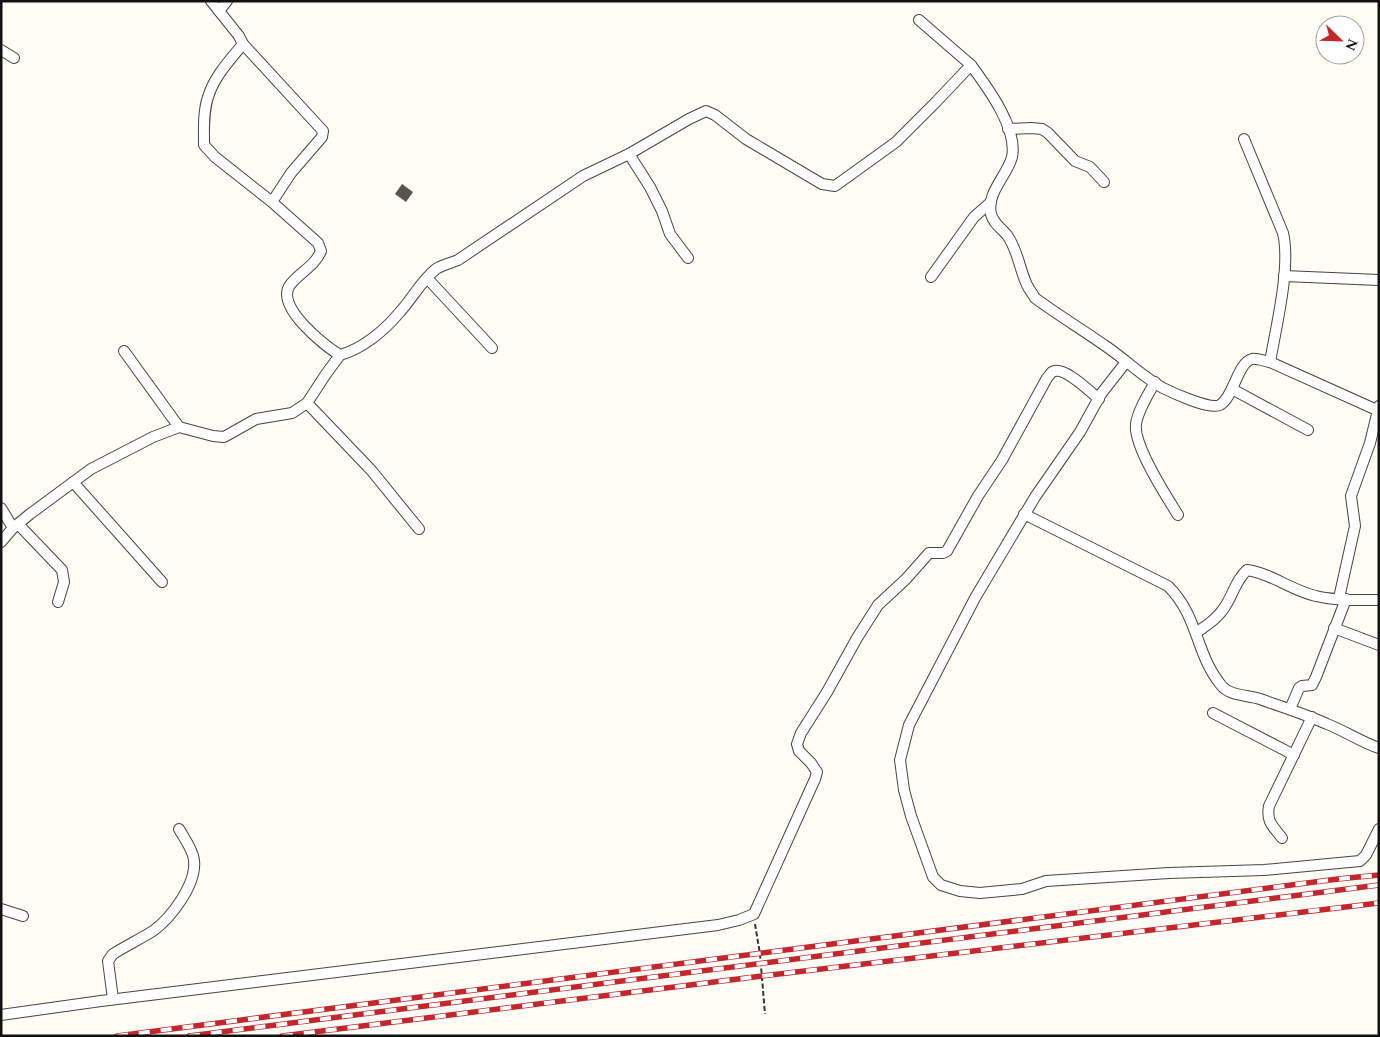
<svg xmlns="http://www.w3.org/2000/svg" width="1380" height="1037" font-family="Spectral,serif">
<style>
.building{fill:#5a524d}
.lines{fill:none;stroke-linecap:round;stroke-linejoin:round}
.street-casing{stroke:#444;stroke-width:12}
.path{stroke:#333;stroke-width:2;stroke-dasharray:5 2.5;stroke-linecap:butt}
.street{stroke:#fff;stroke-width:10}
.rail-casing{stroke:#c4262e;stroke-width:5.5}
.rail{stroke:#fff;stroke-width:4;stroke-dasharray:11;stroke-linecap:butt}
</style>
<rect width="100%" height="100%" fill="#fffdf5"/>
<path class="building" d="M402,184L413,192L406,202L395,194Z"/>
<g class="lines">
<g class="street-casing">
<g id="street">
<path d="M211,1L239,36L243,44L323,131L322,137L291,173L272,202L318,243L321,251C315,266 300,272 290,285C275,306 324,346 340,355C362,349 384,331 399,313C412,299 421,281 436,269C442,265 451,263 458,260L583,176L629,154L689,119L706,111L715,115L746,139L822,184L835,186L896,142L936,102L971,65C987,87 1018,128 1012,157C1007,176 986,193 991,214C993,223 1001,228 1007,235C1018,250 1019,268 1027,285C1029,289 1032,293 1035,298C1058,315 1083,330 1107,347C1126,360 1143,377 1163,388C1173,393 1210,410 1220,405C1234,397 1237,363 1252,359C1257,358 1264,361 1270,362L1379,411"/>
<path d="M219,11L227,1"/>
<path d="M919,20L971,65"/>
<path d="M243,44C229,61 214,77 208,97C203,112 204,129 204,145L215,157L272,202"/>
<path d="M1,50L14,58"/>
<path d="M1008,129L1031,128L1042,129L1048,133L1075,161L1090,167L1104,182"/>
<path d="M1244,139L1283,233C1291,267 1276,327 1270,362"/>
<path d="M629,154L650,187L662,211L670,234L688,258"/>
<path d="M1284,276L1379,280"/>
<path d="M931,277L974,217L991,202"/>
<path d="M427,278L492,348"/>
<path d="M124,351L179,427"/>
<path d="M1126,362L1101,394L1080,432L1035,497L975,598L909,725L900,760L904,790L911,816L933,877L941,885L960,891L980,893L1022,889L1046,881L1169,873L1264,870L1360,861L1366,855L1379,829"/>
<path d="M1155,382C1148,395 1138,410 1136,424C1133,445 1166,496 1178,515"/>
<path d="M1232,389L1308,430"/>
<path d="M307,403L371,470L419,529"/>
<path d="M73,482L162,582"/>
<path d="M1,508L13,528"/>
<path d="M1024,514L1168,586C1199,617 1195,653 1221,685C1229,696 1248,695 1260,699C1282,707 1305,714 1327,724C1345,731 1361,742 1379,748"/>
<path d="M18,524L62,570L64,582L58,602"/>
<path d="M1,542L13,528L30,514L91,469L153,437L179,427L213,436L224,437L256,419L292,413L307,403L326,374L340,355"/>
<path d="M1339,598L1355,526L1351,496L1370,443L1379,406"/>
<path d="M1334,628L1379,645"/>
<path d="M1197,632C1209,624 1219,617 1226,605C1234,592 1236,580 1247,570C1271,573 1292,591 1316,596C1336,601 1359,600 1379,600"/>
<path d="M1290,709L1299,688L1302,686L1312,685L1316,677L1346,599"/>
<path d="M1213,713L1294,755"/>
<path d="M1282,838C1273,826 1266,822 1269,806L1312,717"/>
<path d="M1,909L23,916"/>
<path d="M113,999L108,961L113,954C126,946 140,939 153,931C171,918 197,884 194,860C193,850 184,838 179,829"/>
<path d="M1,1015L101,1001L718,925L739,920L754,914L815,779L817,772L811,763L799,751L797,744L801,733L827,692L857,638L878,605L906,579L929,553H943L947,551L978,496L1002,460L1047,378C1049,376 1050,374 1052,372C1064,365 1090,392 1099,399"/>
</g>
</g>
<path class="path" d="M755,924L760,954L765,1014"/>
<use href="#street" class="street"/>
<g class="rail-casing">
<g id="rail">
<path d="M117,1036L1338,879L1379,875"/>
<path d="M189,1036L1379,885"/>
<path d="M282,1036L762,976L1379,903"/>
</g>
</g>
<use href="#rail" class="rail"/>
</g>
<rect width="1380" height="1037" fill="none" stroke="#111111" stroke-width="5"/>
<g transform="translate(1340 40) rotate(113)"><circle r="24" fill="#ffffff" stroke="#a0a0a0"/>
<path d="M0-4L9 19L0 12L-9 19Z" fill="#c4262e"/>
<text y="-8" font-size="14" font-weight="bold" text-anchor="middle" fill="#111111">N</text>
</g>
</svg>
